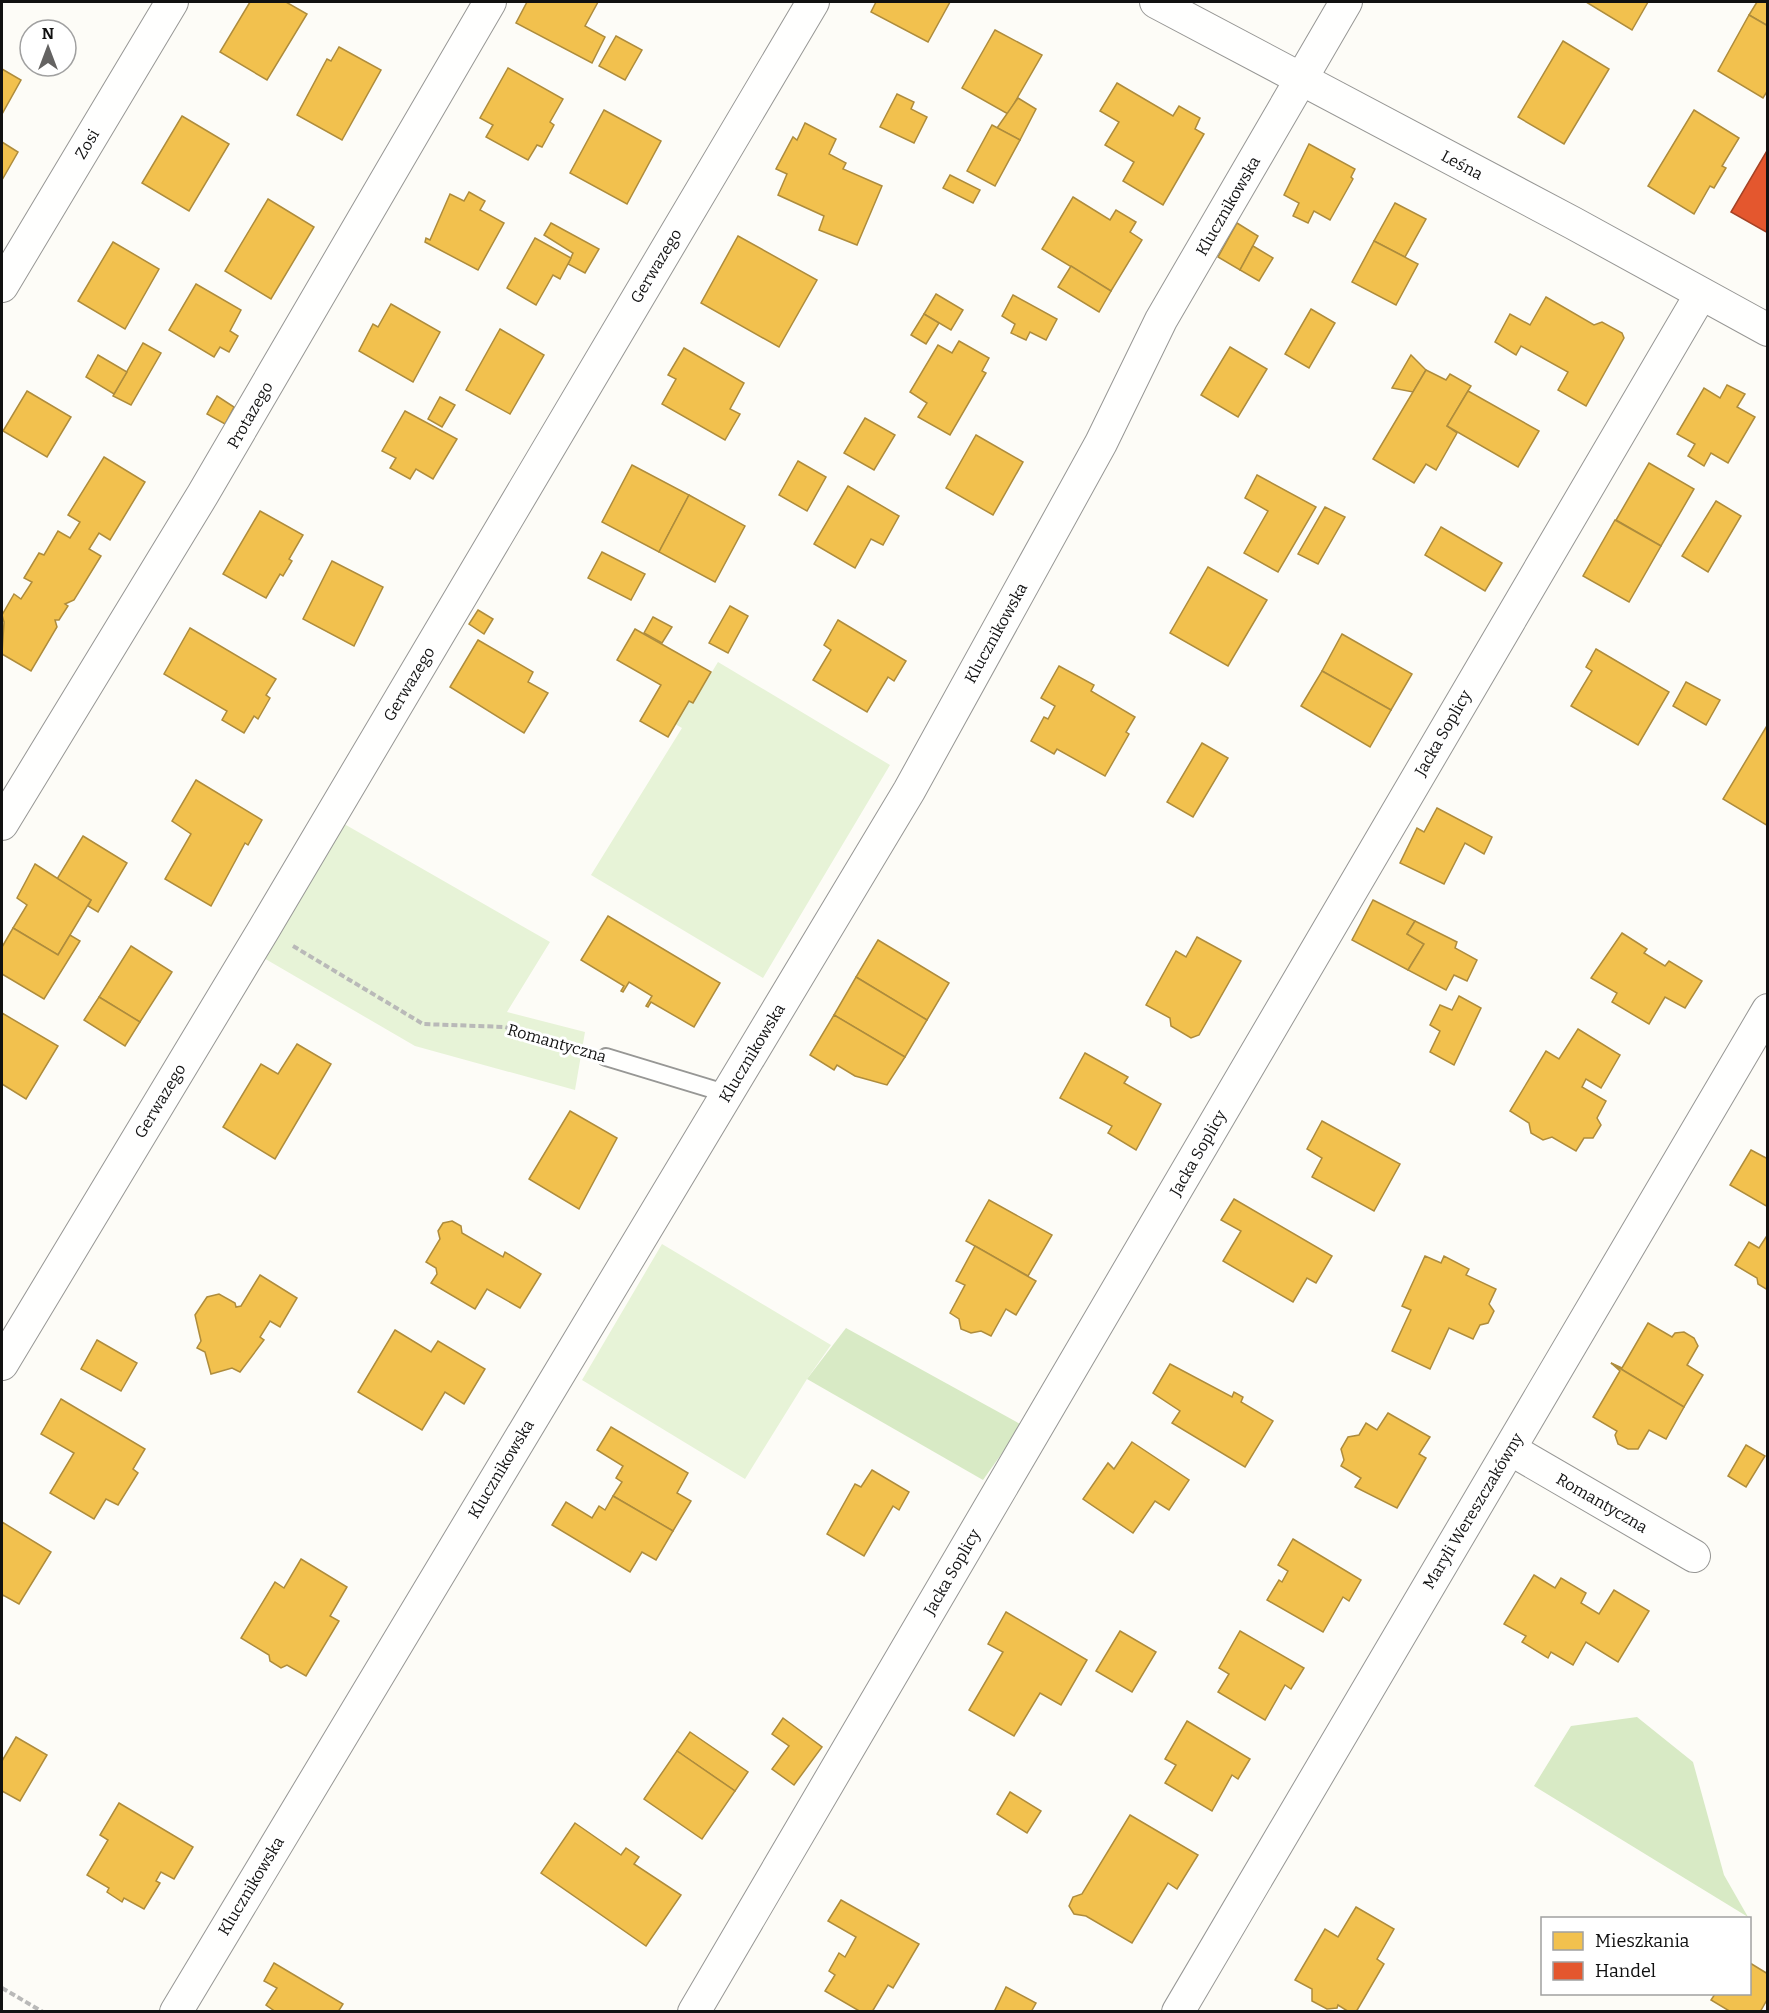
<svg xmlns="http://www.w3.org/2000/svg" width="1769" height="2013" font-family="Bitter,serif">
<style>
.green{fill:#e7f3d7}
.forest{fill:#d8eac5}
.homes{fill:#f2c14e;stroke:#ae8c3c;stroke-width:1.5}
.shops{fill:#e4572e;stroke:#a54225;stroke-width:1.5}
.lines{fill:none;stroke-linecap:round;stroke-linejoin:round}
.service-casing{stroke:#979795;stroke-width:20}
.minor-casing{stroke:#979795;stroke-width:34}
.path{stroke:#b9b9b8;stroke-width:4;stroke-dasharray:6 3;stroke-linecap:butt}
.service{stroke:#fffffe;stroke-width:16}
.minor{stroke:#fffffe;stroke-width:32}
.labels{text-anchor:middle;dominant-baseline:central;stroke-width:6;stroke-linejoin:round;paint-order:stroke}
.street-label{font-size:16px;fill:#111;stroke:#fff}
</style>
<rect width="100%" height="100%" fill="#fdfcf7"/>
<g class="green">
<path d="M718,662L890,765L763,978L591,875L682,728L675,724L689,701L693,703Z"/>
<path d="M339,821L550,942L507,1012L585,1032L575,1090L415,1046L262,957Z"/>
<path d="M662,1244L831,1345L807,1379L745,1479L582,1380Z"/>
</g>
<g class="forest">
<path d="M846,1328L1022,1425L983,1480L807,1379Z"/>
<path d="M1637,1717L1693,1762L1724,1875L1748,1917L1534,1786L1571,1726Z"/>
</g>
<g class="homes">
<path d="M250,2H286L307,14L267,80L220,52Z"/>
<path d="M527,2H598L585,26L605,37L592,63L516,23Z"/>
<path d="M876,2H950L928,42L871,12Z"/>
<path d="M1586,2H1648L1632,30Z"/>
<path d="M1757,2H1768V26L1749,15Z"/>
<path d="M1749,15L1768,26V90L1763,98L1718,71Z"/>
<path d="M995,30L1042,55L1008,114L962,88Z"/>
<path d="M616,36L642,50L625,80L599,66Z"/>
<path d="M1563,41L1609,69L1564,144L1518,117Z"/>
<path d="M339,47L381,70L342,140L297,115L327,59L331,61Z"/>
<path d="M508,68L563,99L550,122L554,125L542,147L537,145L528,160L486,137L493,125L480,118Z"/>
<path d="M2,69L21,80L2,114Z"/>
<path d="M1117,83L1173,116L1179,106L1200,118L1195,129L1204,134L1163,205L1123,181L1134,162L1105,145L1119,122L1100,111Z"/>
<path d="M897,94L914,102L911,109L927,117L914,143L880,127Z"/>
<path d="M1018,98L1036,109L1020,140L997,128Z"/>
<path d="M604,110L661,141L627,204L570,173Z"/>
<path d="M1694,110L1739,138L1722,166L1726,168L1714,188L1710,186L1694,214L1648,186Z"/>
<path d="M182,116L229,144L189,211L142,183Z"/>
<path d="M805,123L836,139L829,154L846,163L843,169L882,186L857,245L819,230L824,216L778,195L787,174L776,169L793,137L797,140Z"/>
<path d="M992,125L1020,140L995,186L967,171Z"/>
<path d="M2,142L18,152L2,180Z"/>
<path d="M1309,144L1355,169L1351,177L1353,179L1330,220L1314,211L1308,223L1293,216L1299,203L1284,195Z"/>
<path d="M950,175L980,190L973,203L943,188Z"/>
<path d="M469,192L485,201L480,210L504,223L478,270L425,242L426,238L430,240L450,194L464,201Z"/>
<path d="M1073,197L1110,220L1116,210L1136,222L1130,232L1142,240L1111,291L1042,249Z"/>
<path d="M268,199L314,227L271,299L225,271Z"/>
<path d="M1395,203L1426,219L1405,257L1374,241Z"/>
<path d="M551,223L599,249L585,273L568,264L573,253L544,235Z"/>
<path d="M1237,223L1258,236L1240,270L1218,257Z"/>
<path d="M738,236L817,280L779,347L701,303Z"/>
<path d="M535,238L571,258L560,279L553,275L536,305L507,288Z"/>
<path d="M1374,241L1418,264L1396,305L1352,282Z"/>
<path d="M113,242L159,269L125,329L78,301Z"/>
<path d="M1253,246L1273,258L1259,281L1240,270Z"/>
<path d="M1071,266L1111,291L1099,312L1058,287Z"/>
<path d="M196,284L241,310L230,331L238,336L229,352L220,347L214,357L169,330Z"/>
<path d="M936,294L963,310L951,330L924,314Z"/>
<path d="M1013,295L1057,319L1046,340L1030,332L1026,340L1011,333L1015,324L1002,316Z"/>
<path d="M1546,297L1594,325L1602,322L1622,333L1624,338L1586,406L1558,390L1568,372L1521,346L1516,355L1495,342L1510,314L1530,325Z"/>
<path d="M391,304L440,332L413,382L359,351L373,324L378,327Z"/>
<path d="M1311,309L1335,323L1309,368L1285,354Z"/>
<path d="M924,314L939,323L926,344L911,335Z"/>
<path d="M500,329L544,355L510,414L466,390Z"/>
<path d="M959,341L989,358L982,371L986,373L950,435L918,417L927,403L910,392L938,345L952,353Z"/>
<path d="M143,343L161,353L131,405L113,396Z"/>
<path d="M1230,347L1267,369L1238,417L1201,395Z"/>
<path d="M684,348L744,383L730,409L740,414L725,440L662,404L676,379L668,375Z"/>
<path d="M98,355L127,372L114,394L86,377Z"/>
<path d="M1411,355L1426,370L1413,392L1392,388Z"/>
<path d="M1426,370L1446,380L1450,374L1471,386L1447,426L1457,433L1436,470L1426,464L1414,483L1373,459Z"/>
<path d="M1727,385L1745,394L1737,407L1755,417L1728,463L1711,453L1704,466L1688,456L1695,444L1677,434L1704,388L1720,398Z"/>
<path d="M27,391L71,417L47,457L3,431Z"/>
<path d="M1468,391L1539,431L1518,467L1447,426Z"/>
<path d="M217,396L234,407L225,424L207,414Z"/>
<path d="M440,397L455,405L442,427L428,419Z"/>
<path d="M405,411L457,439L433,479L416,469L410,479L390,468L396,458L382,451Z"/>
<path d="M865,418L895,435L874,470L844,453Z"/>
<path d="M976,435L1023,462L993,515L946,488Z"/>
<path d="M104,457L145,482L110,540L99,533L89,549L101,556L74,600L65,604L68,606L59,620H55L57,627L31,671L2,654L4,622L2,615L14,594L21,599L32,582L24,578L39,553L44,555L58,531L70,538L80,522L68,515Z"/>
<path d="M798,461L826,477L807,511L779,495Z"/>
<path d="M1649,463L1694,489L1661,546L1616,520Z"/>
<path d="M632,465L689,495L659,552L602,522Z"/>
<path d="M1257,475L1316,507L1278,572L1244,553L1268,511L1245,498Z"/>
<path d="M848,486L899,516L883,545L871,539L855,568L814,544Z"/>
<path d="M689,495L745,526L715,582L659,552Z"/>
<path d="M1716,501L1741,516L1708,572L1682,556Z"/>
<path d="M1325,507L1345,517L1318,564L1298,554Z"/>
<path d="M260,511L303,535L289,559L292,561L283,576L280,574L266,598L223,574Z"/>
<path d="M1615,520L1661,546L1629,602L1583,576Z"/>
<path d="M1441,527L1502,563L1485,591L1425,555Z"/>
<path d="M602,552L645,574L631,600L588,578Z"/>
<path d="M332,561L383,587L354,646L303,619Z"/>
<path d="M1208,567L1267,600L1228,666L1170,633Z"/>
<path d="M730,606L748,616L728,653L709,643Z"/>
<path d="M478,610L493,619L484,634L469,624Z"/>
<path d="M653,617L672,627L662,643L644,633Z"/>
<path d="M838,620L906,661L894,681L888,677L867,712L813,680L831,650L824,645Z"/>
<path d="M190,628L276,679L266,695L270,698L258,719L254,716L244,733L222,720L227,711L164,674Z"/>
<path d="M635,629L711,672L693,703L689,701L668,737L640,721L661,685L617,660Z"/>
<path d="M1342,634L1412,674L1391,710L1322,671Z"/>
<path d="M478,640L533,672L528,682L548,693L524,733L450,687Z"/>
<path d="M1596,649L1669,692L1638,745L1571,706L1592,671L1586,667Z"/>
<path d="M1059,666L1094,685L1091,691L1135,717L1126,732L1129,734L1105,776L1057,749L1054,754L1031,741L1044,717L1048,719L1055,706L1041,698Z"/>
<path d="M1322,671L1391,710L1370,747L1301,706Z"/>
<path d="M1686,682L1720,700L1706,725L1673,706Z"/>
<path d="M1768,724V826L1723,799Z"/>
<path d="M1202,743L1228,758L1193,817L1167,802Z"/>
<path d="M196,780L262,820L248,845L245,843L211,906L165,879L191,834L172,821Z"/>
<path d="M1437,808L1492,837L1484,854L1465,843L1444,884L1400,863L1417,828L1424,832Z"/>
<path d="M83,836L127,863L98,912L88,906L91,900L57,879Z"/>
<path d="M35,864L91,900L58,955L13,928L27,905L17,898Z"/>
<path d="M1373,900L1415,921L1407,934L1424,944L1408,970L1352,940Z"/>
<path d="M608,916L720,983L694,1027L651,1002L648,1007L646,1006L652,996L629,982L623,992L621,991L624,986L581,960Z"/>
<path d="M1415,921L1457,942L1455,948L1477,960L1467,981L1454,975L1446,990L1408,970L1424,944L1407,934Z"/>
<path d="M13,928L58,955L70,935L80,941L44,999L2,974V947Z"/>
<path d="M1622,933L1647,949L1644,953L1665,966L1669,961L1702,981L1685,1008L1665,997L1649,1024L1612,1002L1617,993L1591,978Z"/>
<path d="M1197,937L1241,961L1199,1035L1191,1038L1171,1026L1170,1018L1146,1005L1176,951L1186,957Z"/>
<path d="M878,940L949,983L927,1020L856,977Z"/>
<path d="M131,946L172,972L140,1022L99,997Z"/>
<path d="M856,977L927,1020L905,1057L834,1015Z"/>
<path d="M1459,996L1481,1008L1454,1065L1430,1052L1440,1031L1430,1025L1440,1005L1452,1010Z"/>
<path d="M99,997L140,1022L125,1046L84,1020Z"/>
<path d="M2,1013L58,1046L26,1099L2,1084Z"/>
<path d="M834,1015L905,1057L887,1085L855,1076L837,1065L834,1070L810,1055Z"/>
<path d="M1578,1029L1620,1055L1601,1088L1586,1079L1582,1087L1606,1101L1597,1118L1601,1125L1593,1138H1584L1576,1151L1552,1137L1543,1140L1531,1133L1529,1123L1510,1111L1546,1051L1559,1059Z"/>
<path d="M297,1044L331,1064L275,1159L223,1127L261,1064L278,1074Z"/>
<path d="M1085,1053L1128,1077L1124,1083L1161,1104L1136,1150L1108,1133L1112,1126L1060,1098Z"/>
<path d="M570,1111L617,1138L579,1209L529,1179Z"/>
<path d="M1322,1121L1400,1164L1374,1211L1312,1177L1322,1158L1307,1149Z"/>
<path d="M1751,1150L1768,1159V1207L1730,1185Z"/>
<path d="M1234,1199L1332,1256L1316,1283L1307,1278L1293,1302L1223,1261L1241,1231L1221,1220Z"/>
<path d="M989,1200L1052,1235L1028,1276L966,1241Z"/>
<path d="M452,1221L461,1226L462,1233L503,1257L505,1252L541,1274L520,1308L487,1289L475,1309L431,1283L437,1274L436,1268L426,1262L440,1239L438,1231L443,1223Z"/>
<path d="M1768,1234V1288L1766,1289L1758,1284L1757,1278L1735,1265L1749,1242L1759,1248Z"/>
<path d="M975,1246L1036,1281L1016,1315L1006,1309L991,1336L981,1331L971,1333L961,1329L959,1319L950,1313L965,1285L956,1281Z"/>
<path d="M1425,1256L1441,1263L1444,1256L1469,1269L1466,1275L1496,1289L1489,1304L1494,1311L1488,1323L1480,1325L1473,1339L1449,1328L1430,1369L1392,1351L1411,1310L1402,1306Z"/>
<path d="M260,1275L297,1298L280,1327L270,1321L260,1337L264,1340L240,1372L232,1368L211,1374L205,1352L197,1348L201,1341L195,1315L207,1297L219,1294L235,1303L236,1307L241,1306Z"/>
<path d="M1648,1323L1672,1337L1675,1333L1684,1332L1694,1338L1698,1346L1687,1365L1703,1375L1684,1407L1611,1363L1622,1368Z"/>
<path d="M395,1330L431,1352L438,1341L485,1369L464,1404L445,1392L422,1430L358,1392Z"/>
<path d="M97,1340L137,1363L121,1391L81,1369Z"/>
<path d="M1611,1363L1684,1407L1666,1439L1649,1430L1638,1449H1628L1618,1444L1615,1435L1617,1431L1593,1417L1620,1371Z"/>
<path d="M1170,1364L1232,1397L1234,1392L1243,1397L1241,1402L1273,1421L1245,1467L1172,1423L1180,1411L1153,1393Z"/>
<path d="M61,1399L145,1449L133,1469L138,1473L118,1505L106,1499L94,1519L50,1493L74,1453L41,1434Z"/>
<path d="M1388,1413L1430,1437L1419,1454L1426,1458L1397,1508L1355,1487L1361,1478L1341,1466L1344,1460L1341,1449L1348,1437L1359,1435L1366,1423L1377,1430Z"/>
<path d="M611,1427L688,1473L677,1493L691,1501L673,1531L613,1496L622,1482L616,1478L623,1466L597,1450Z"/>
<path d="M1132,1442L1189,1480L1169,1510L1155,1501L1133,1533L1083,1499L1108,1463L1114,1469Z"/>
<path d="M1746,1445L1765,1456L1746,1487L1728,1476Z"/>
<path d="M872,1470L909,1492L899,1510L893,1506L864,1556L827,1534L855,1484L861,1487Z"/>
<path d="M613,1496L673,1531L656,1560L642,1552L630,1572L552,1525L566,1502L592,1518L599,1506L605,1510Z"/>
<path d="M2,1522L51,1552L19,1604L3,1595L2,1598Z"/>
<path d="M1293,1539L1361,1580L1349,1601L1343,1597L1323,1632L1267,1600L1279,1580L1282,1582L1288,1571L1278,1565Z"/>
<path d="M301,1559L347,1587L330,1616L339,1621L306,1676L287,1665L281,1668L270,1661L269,1655L241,1638L275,1582L284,1588Z"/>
<path d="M1534,1575L1555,1588L1561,1578L1586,1593L1581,1603L1599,1614L1614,1590L1649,1611L1618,1662L1586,1642L1573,1665L1551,1652L1548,1658L1522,1642L1526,1636L1504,1624Z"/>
<path d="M1006,1612L1087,1660L1061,1705L1040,1693L1014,1736L969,1710L1003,1652L988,1644Z"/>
<path d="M1120,1631L1156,1652L1132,1692L1096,1671Z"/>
<path d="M1240,1631L1304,1668L1291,1689L1285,1685L1265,1720L1218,1692L1229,1674L1219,1668Z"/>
<path d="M783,1718L822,1747L794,1785L772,1769L789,1746L772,1734Z"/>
<path d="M1187,1721L1250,1759L1238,1779L1232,1775L1212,1811L1165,1783L1176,1765L1165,1759Z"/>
<path d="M690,1732L748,1772L735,1791L677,1751Z"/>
<path d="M16,1737L47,1755L20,1801L2,1791V1761Z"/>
<path d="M677,1751L735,1791L702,1839L644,1799Z"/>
<path d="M1010,1792L1041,1811L1027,1833L997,1814Z"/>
<path d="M119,1803L193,1847L174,1879L161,1872L156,1881L160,1883L144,1909L124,1898L122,1902L107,1892L109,1888L87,1875L108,1840L100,1835Z"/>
<path d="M1130,1815L1198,1855L1177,1889L1168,1883L1132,1943L1086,1916L1074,1914L1069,1906L1073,1897L1082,1894Z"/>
<path d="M575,1823L621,1855L626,1848L639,1857L634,1864L681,1895L646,1946L541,1873Z"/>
<path d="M841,1900L919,1944L893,1988L888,1985L872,2012H861L825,1991L835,1975L829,1971L839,1953L845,1957L856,1937L828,1921Z"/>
<path d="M1356,1907L1394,1929L1377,1959L1384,1964L1356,2012H1349L1338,2005L1337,2008L1327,2009L1312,2001V1989L1295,1980L1325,1929L1338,1937Z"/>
<path d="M274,1963L343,2004L338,2012H276L266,2005L277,1988L264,1981Z"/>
<path d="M1750,1963L1768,1974V1998L1760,2012H1731L1711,2000L1715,1994H1750Z"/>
<path d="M1006,1987L1036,2003L1031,2012H994Z"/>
</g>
<path class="shops" d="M1768,149V233L1731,212Z"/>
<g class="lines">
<g class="service-casing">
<path id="service" d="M606,1057L728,1094"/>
</g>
<g class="minor-casing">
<g id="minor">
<path d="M1156,2L1573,223L1768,330"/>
<path d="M2,286L172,2"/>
<path d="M2,824L203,494L490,2"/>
<path d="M2,1364L264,929L813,2"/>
<path d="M1510,1449L1694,1556"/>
<path d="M176,2012L909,791L1101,443L1161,320L1346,2"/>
<path d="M694,2012L1701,294"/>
<path d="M1178,2012L1768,1010"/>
</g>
</g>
<g class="path">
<path d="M293,946L423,1024L505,1027L579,1049"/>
<path d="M2,1988L43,2012"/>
</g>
<use href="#service" class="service"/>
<use href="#minor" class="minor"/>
</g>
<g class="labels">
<g class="street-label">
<text transform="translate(87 144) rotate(-59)">Zosi</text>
<text transform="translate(1462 165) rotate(28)">Leśna</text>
<text transform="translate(1228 206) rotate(-60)">Klucznikowska</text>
<text transform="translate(656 266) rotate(-59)">Gerwazego</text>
<text transform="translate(250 415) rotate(-60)">Protazego</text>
<text transform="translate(996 633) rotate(-61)">Klucznikowska</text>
<text transform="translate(409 684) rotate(-59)">Gerwazego</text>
<text transform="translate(1443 733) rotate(-60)">Jacka Soplicy</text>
<text transform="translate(557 1043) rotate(16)">Romantyczna</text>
<text transform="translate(752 1053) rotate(-59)">Klucznikowska</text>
<text transform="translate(160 1101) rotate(-59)">Gerwazego</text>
<text transform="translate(1198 1153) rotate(-60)">Jacka Soplicy</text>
<text transform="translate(501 1469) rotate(-59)">Klucznikowska</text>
<text transform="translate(1602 1503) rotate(30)">Romantyczna</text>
<text transform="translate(1473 1511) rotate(-59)">Maryli Wereszczakówny</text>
<text transform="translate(952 1572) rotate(-60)">Jacka Soplicy</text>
<text transform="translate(251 1886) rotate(-59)">Klucznikowska</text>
</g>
</g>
<rect width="1769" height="2013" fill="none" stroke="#111111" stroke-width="6"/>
<rect x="1541" y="1917" width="210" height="78" fill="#ffffff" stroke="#a0a0a0" stroke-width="1.5"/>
<rect x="1553" y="1932" width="30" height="18" fill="#f2c14e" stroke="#a0a0a0" stroke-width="1.5"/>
<text x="1595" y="1947" font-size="18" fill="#111111">Mieszkania</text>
<rect x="1553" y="1962" width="30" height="18" fill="#e4572e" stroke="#a0a0a0" stroke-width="1.5"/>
<text x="1595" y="1977" font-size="18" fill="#111111">Handel</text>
<g transform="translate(48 48)"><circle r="28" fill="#ffffff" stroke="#a0a0a0" stroke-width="1.5"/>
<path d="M0-4.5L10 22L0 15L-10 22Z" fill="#646362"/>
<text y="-9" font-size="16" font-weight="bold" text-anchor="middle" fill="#111111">N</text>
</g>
</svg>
